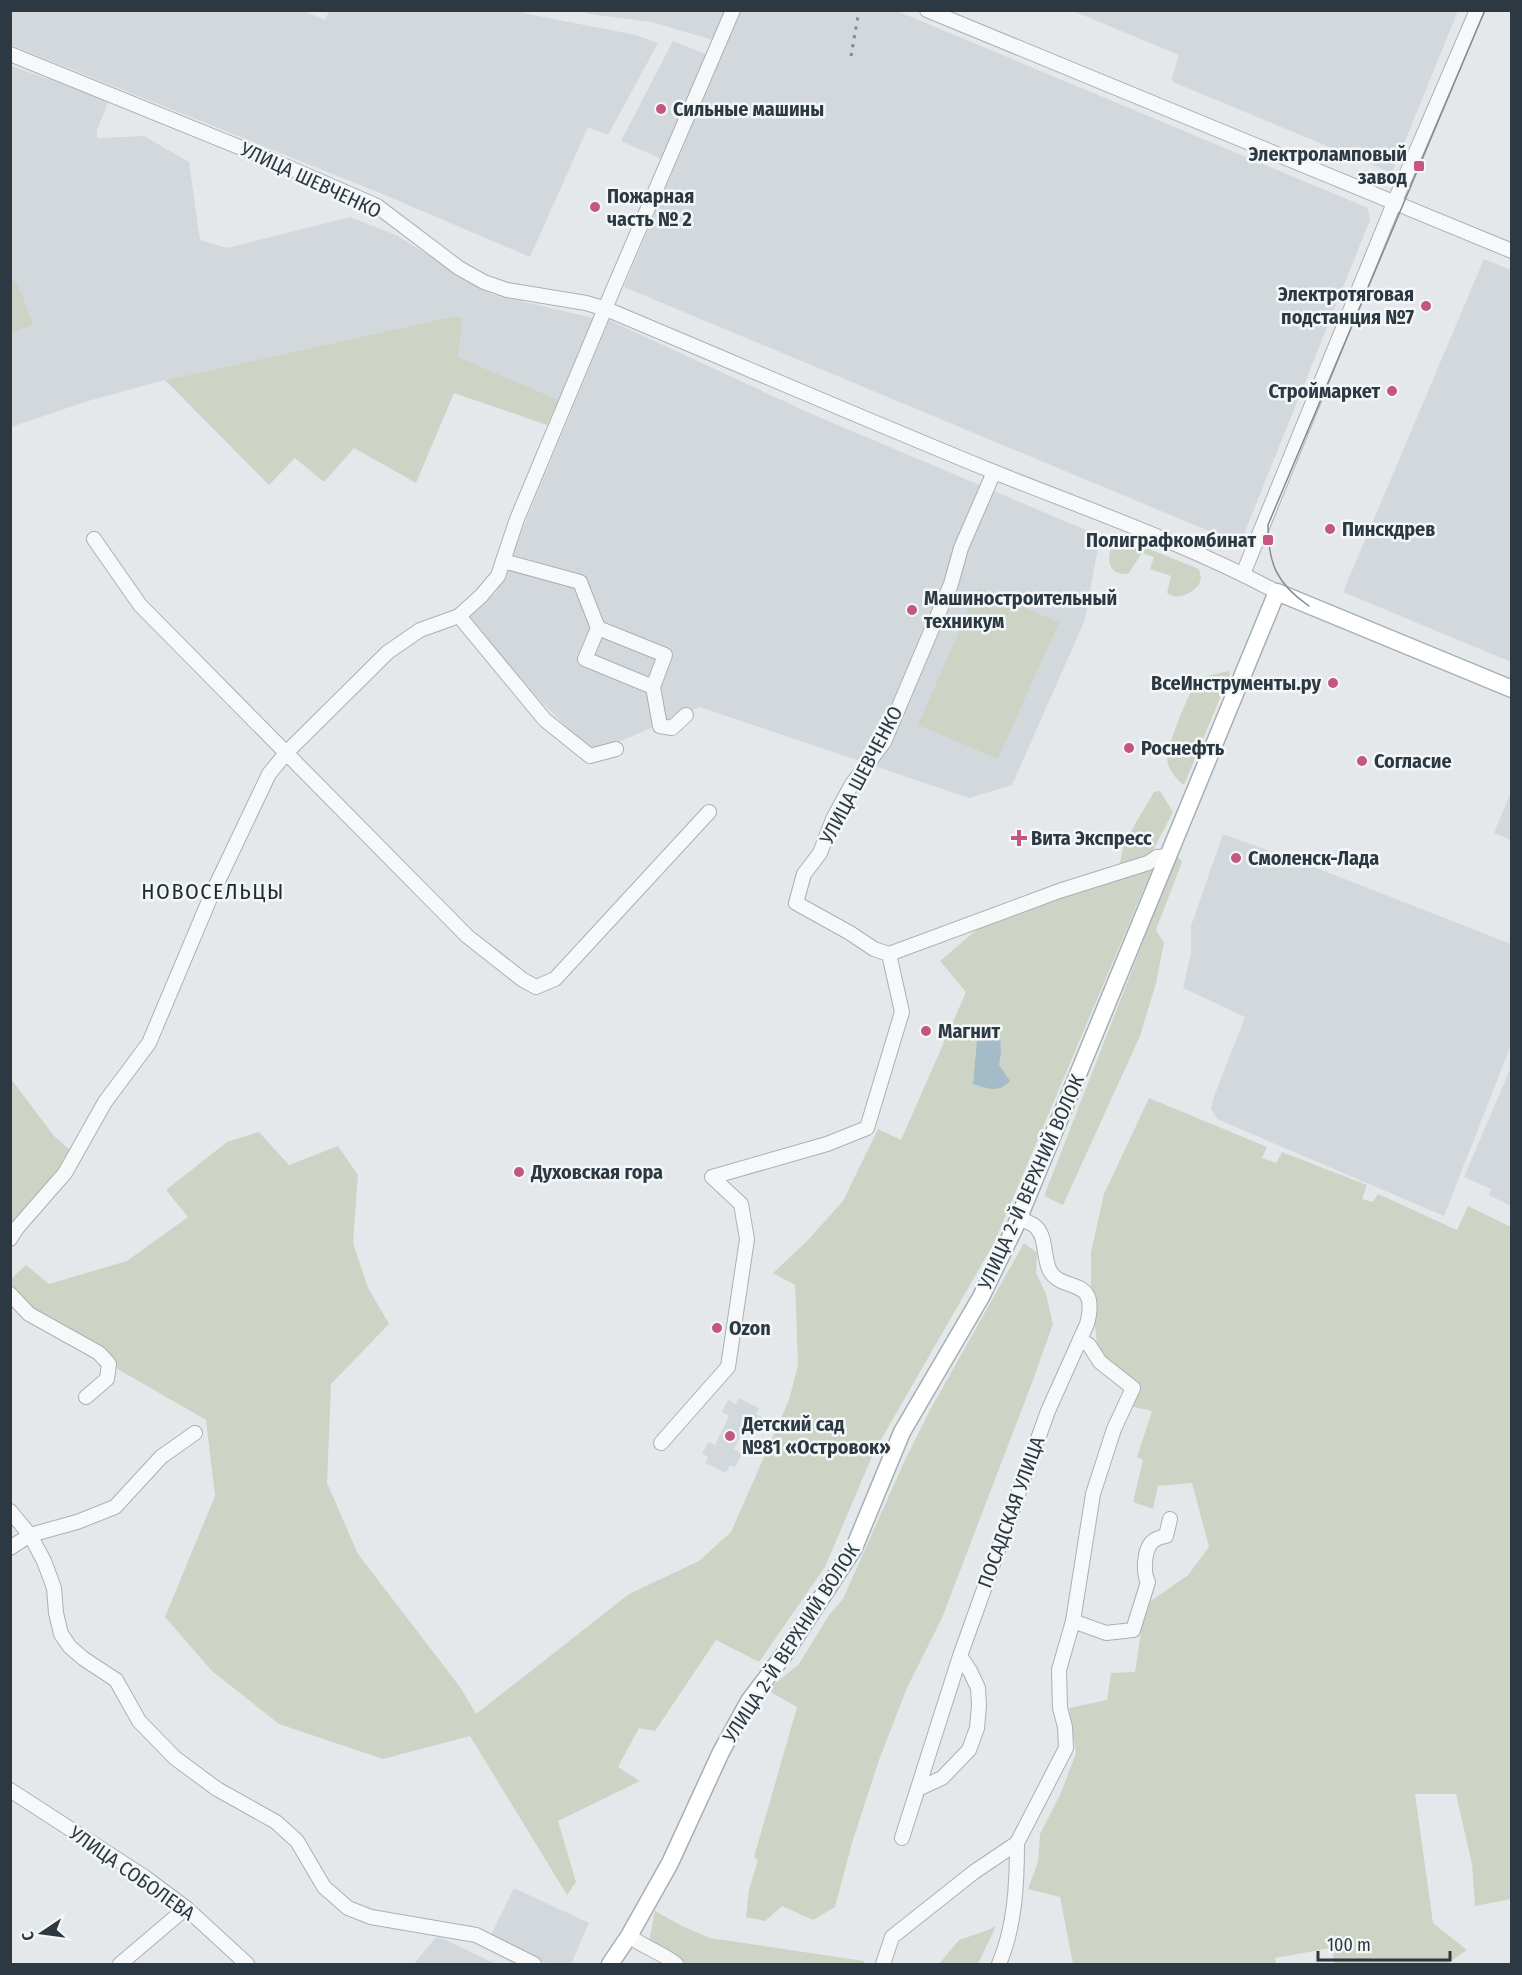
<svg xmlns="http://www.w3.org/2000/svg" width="1522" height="1975" font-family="'Fira Sans Condensed',sans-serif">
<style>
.built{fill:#d3d8dd}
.green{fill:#cdd4c6}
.water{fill:#a3bcc7}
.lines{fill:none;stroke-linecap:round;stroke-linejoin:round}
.minor-casing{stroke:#aab0b5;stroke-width:16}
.major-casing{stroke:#a5afb6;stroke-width:19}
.minor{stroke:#f7f8f9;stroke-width:14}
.major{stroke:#fff;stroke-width:16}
.tram{stroke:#7f8b93;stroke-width:1.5}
.rail{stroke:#7f8b93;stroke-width:3;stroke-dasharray:3 6;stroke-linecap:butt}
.poi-dot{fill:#c3577d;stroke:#f4f7f8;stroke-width:2}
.labels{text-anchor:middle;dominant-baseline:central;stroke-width:5;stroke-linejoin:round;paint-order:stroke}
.poi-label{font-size:20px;font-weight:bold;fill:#2d3942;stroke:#f4f7f8;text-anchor:start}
.street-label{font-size:20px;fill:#2d3942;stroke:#f4f7f8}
.quarter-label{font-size:22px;letter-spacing:1.5px;fill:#1f2a33;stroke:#f4f7f8}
</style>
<rect width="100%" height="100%" fill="#e5e8eb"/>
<g class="built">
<path d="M304,11L325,20L329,11H517L528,14L636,35L658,43L608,135L588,127L530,257L380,193L11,45V11Z"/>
<path d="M580,11H726L713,40L651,22L590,14Z"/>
<path d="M740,11H897L1368,208L1370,220L1240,544L624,287Z"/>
<path d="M1073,11H1458L1392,173L1173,82L1172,77L1179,55Z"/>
<path d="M673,41L708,55L661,159L621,141Z"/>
<path d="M11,66L109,100L97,130V138L144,136L189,162L200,240L227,248L350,217L396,235L478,285L491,294L593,318L559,400L457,357L463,318L450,317L165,380L88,401L11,427L10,333L34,325L17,284L11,279Z"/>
<path d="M1484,259L1511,270V662L1343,592Z"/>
<path d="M609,320L814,415L1100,536L1085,620L1012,785L969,798L700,707L593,753L467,629L468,611L496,593Z"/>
<path d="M1511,792V840L1494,833Z"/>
<path d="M1223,834L1314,867L1511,944V1045L1444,1216L1217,1119L1211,1109L1213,1099L1245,1017L1183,988L1191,953V926Z"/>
<path d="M1511,1067V1206L1489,1195L1491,1189L1464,1177Z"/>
<path d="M739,1398L759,1408L756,1414L762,1417L755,1430L745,1426L734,1449L742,1454L735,1467L730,1465L726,1473L705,1463L708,1457L702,1454L708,1442L715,1445L729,1416L722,1412L728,1400L736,1404Z"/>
<path d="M514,1888L589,1923L571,1964H548L490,1937Z"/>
<path d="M436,1937L442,1938L496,1964H414Z"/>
</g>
<g class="green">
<path d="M11,279L17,283L34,325L11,333Z"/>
<path d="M450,317H463L458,357L559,400L547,425L454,393L416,483L354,448L324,482L295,458L269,485L165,380Z"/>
<path d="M1119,537L1199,569L1201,577L1199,585C1190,594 1178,601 1167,593L1171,576L1150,569L1154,557L1142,553L1128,574C1103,575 1106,550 1119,537Z"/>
<path d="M978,588L1059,622L998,759L918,725Z"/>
<path d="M1229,671L1230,674L1184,785C1176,779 1168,770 1167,758C1167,748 1190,687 1198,681C1207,675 1219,673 1229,671Z"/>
<path d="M1160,791L1173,812L1151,854L1119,868L1124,843L1154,792Z"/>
<path d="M1177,855L1182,862L1156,930L1164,943L1156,983L1140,1036L1063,1205L1044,1196Z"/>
<path d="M1153,867L994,1243L874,1452L825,1567L759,1662L716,1640L655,1731L639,1728L618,1767L640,1781L558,1821L576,1882L567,1895L470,1736L383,1759L279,1724L212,1671L165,1617L215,1496L206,1420L83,1349L11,1299V1279L26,1265L49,1284L127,1261L188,1217L166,1190L227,1142L259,1132L289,1165L338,1146L358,1175L353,1243L368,1288L389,1324L331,1384L327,1483L358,1554L460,1687L476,1714L629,1594L699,1561L731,1532L789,1400L798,1365L795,1285L773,1273L807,1241L843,1201L878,1129L901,1140L966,992L940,961L979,928L1029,905Z"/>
<path d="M11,1079L54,1136L70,1150L23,1227L11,1220Z"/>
<path d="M1149,1098L1267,1147L1262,1158L1276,1163L1282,1152L1367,1185L1362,1199L1373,1202L1378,1194L1457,1230L1468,1206L1511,1227V1899L1475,1906L1472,1864L1456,1794H1415L1433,1923L1467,1950L1447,1964H1335L1331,1948L1275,1958L1276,1964H1073L1060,1897L1028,1889L1038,1862L1040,1834L1060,1795L1076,1753L1069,1708L1107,1700L1111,1673L1135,1672L1145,1605L1188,1575L1209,1547L1192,1483L1158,1486L1153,1509L1133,1502L1143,1460L1137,1457L1152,1411L1130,1406L1140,1385L1098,1355L1091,1286V1252L1104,1194Z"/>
<path d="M1024,1243L1037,1253L1036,1273L1046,1294L1053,1324L1033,1380L942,1618L907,1688L879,1760L852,1843L835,1907L813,1920L782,1906L765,1921L746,1917L749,1889L758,1860L754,1857L797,1707L767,1690L799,1664L829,1615L843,1599L904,1462L930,1410Z"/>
<path d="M655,1911L682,1926L710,1938L864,1961V1964H686L668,1952L648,1947Z"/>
<path d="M996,1926L978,1964H939L959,1940L988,1930Z"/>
</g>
<path class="water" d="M985,1036H1000L1001,1052L999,1065L1010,1081C998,1094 987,1088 973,1084L977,1041Z"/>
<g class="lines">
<g class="minor-casing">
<g id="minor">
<path d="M927,10L1512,251"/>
<path d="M10,54L276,162L377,206L459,268L484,282L507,290L586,303L606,309C735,363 864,419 994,472C1089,510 1187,544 1277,592"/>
<path d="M994,472L961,548L951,584L884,742L852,784L833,819L820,853L804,874L796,903L850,933L874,949L889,954L1059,891L1148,863L1157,857L1168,856"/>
<path d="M94,539L140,605L467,936L523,980L536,987L555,979L709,812"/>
<path d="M503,561L580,582L598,628L585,659L653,687L660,726L672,728L686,715"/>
<path d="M1243,574L1394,203L1477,10"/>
<path d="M598,628L665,655L653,687"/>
<path d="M616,749L590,756L545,720L459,616L481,596L498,576L517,519L615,285L733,10"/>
<path d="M10,1239L17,1228L65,1173L105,1102L149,1043L211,896L269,774L287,752L388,652L420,630L459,616"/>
<path d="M10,1294L29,1314L99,1353L109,1364L107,1379L86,1397"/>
<path d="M661,1443L728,1367L747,1239L741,1204L712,1177L827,1144L867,1128L902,1012L889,954"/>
<path d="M10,1511L30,1535L44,1561L54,1588L56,1613L61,1634L70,1647L84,1659L116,1680L139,1721L175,1758L217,1789L276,1822L297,1841L324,1887L348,1908L371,1917L476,1935L534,1964"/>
<path d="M10,1548L30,1535L77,1522L115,1507L161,1457L195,1433"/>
<path d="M1073,1621L1106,1633L1133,1630L1148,1582C1143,1573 1144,1550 1152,1542C1155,1539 1161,1537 1166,1536L1170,1519"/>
<path d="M918,1789L942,1778L969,1750L977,1728L979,1706L978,1688L970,1671L960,1656"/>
<path d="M10,1790L146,1878L186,1908L247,1964"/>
<path d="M902,1838L960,1656L1048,1411L1087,1324C1100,1275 1062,1293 1050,1271C1043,1258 1047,1238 1036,1227C1032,1223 1024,1221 1019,1218"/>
<path d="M629,1936C644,1947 662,1953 676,1964"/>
<path d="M120,1964L186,1908"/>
<path d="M883,1964L892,1937L974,1872L1017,1843L1066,1748L1065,1727L1060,1708L1059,1670L1073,1621L1093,1494L1114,1429L1133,1388L1100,1362L1089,1345L1080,1340"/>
<path d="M999,1964C1015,1926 1017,1885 1017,1843"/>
</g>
</g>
<g class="major-casing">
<path id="major" d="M610,1964L629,1936L670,1863L721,1752L749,1701L783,1656L854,1548L902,1432L981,1297L1015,1227L1277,592L1512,689"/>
</g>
<use href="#minor" class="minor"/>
<use href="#major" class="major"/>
<path class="tram" d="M1309,606C1277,584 1268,564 1268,525L1485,10"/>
<path class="rail" d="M851,56L859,10"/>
</g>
<g class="poi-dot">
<circle cx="661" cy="109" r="6"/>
<rect x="1413" y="160" width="12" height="12" rx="3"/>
<circle cx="595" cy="207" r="6"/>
<circle cx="1426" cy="306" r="6"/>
<circle cx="1392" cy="391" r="6"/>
<circle cx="1330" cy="529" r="6"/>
<rect x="1262" y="534" width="12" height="12" rx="3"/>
<circle cx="912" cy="610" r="6"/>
<circle cx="1333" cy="683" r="6"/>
<circle cx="1129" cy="748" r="6"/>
<circle cx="1362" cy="761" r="6"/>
<path d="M1016 829h6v6h6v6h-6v6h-6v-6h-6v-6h6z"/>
<circle cx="1236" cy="858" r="6"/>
<circle cx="926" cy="1031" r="6"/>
<circle cx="519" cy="1172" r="6"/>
<circle cx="717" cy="1328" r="6"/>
<circle cx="730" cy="1436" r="6"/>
</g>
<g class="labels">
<g class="poi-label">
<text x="673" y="109">Сильные машины</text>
<text x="1407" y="154" text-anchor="end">Электроламповый<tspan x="1407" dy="23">завод</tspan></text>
<text x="607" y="196">Пожарная<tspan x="607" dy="23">часть № 2</tspan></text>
<text x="1414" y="294" text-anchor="end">Электротяговая<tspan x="1414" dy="23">подстанция №7</tspan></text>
<text x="1380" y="391" text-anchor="end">Строймаркет</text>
<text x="1342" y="529">Пинскдрев</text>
<text x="1256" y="540" text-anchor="end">Полиграфкомбинат</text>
<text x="924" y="598">Машиностроительный<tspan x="924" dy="23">техникум</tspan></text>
<text x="1321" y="683" text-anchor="end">ВсеИнструменты.ру</text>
<text x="1141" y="748">Роснефть</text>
<text x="1374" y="761">Согласие</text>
<text x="1031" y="838">Вита Экспресс</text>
<text x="1248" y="858">Смоленск-Лада</text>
<text x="938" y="1031">Магнит</text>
<text x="531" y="1172">Духовская гора</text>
<text x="729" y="1328">Ozon</text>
<text x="742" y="1424">Детский сад<tspan x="742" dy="23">№81 «Островок»</tspan></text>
</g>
<g class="street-label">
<text transform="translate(311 180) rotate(25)">УЛИЦА ШЕВЧЕНКО</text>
<text transform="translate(861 775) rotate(-62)">УЛИЦА ШЕВЧЕНКО</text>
<text transform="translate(1031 1182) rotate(-66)">УЛИЦА 2-Й ВЕРХНИЙ ВОЛОК</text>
<text transform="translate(1011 1512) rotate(-70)">ПОСАДСКАЯ УЛИЦА</text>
<text transform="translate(791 1643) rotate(-57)">УЛИЦА 2-Й ВЕРХНИЙ ВОЛОК</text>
<text transform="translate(132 1873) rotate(35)">УЛИЦА СОБОЛЕВА</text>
</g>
<g class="quarter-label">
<text x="213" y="891">НОВОСЕЛЬЦЫ</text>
</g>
</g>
<rect width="1522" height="1975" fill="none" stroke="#2d3942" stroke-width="24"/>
<g transform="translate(42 1933) rotate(257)" stroke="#f4f7f8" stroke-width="4.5" paint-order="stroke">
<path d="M0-4.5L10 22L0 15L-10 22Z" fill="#2d3942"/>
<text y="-9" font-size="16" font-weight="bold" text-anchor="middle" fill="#2d3942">С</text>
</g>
<path d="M1318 1951v9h132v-9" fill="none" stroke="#2d3942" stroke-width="3"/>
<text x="1327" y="1951" font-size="18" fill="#2d3942" stroke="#f4f7f8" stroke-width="4.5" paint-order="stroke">100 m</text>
</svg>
